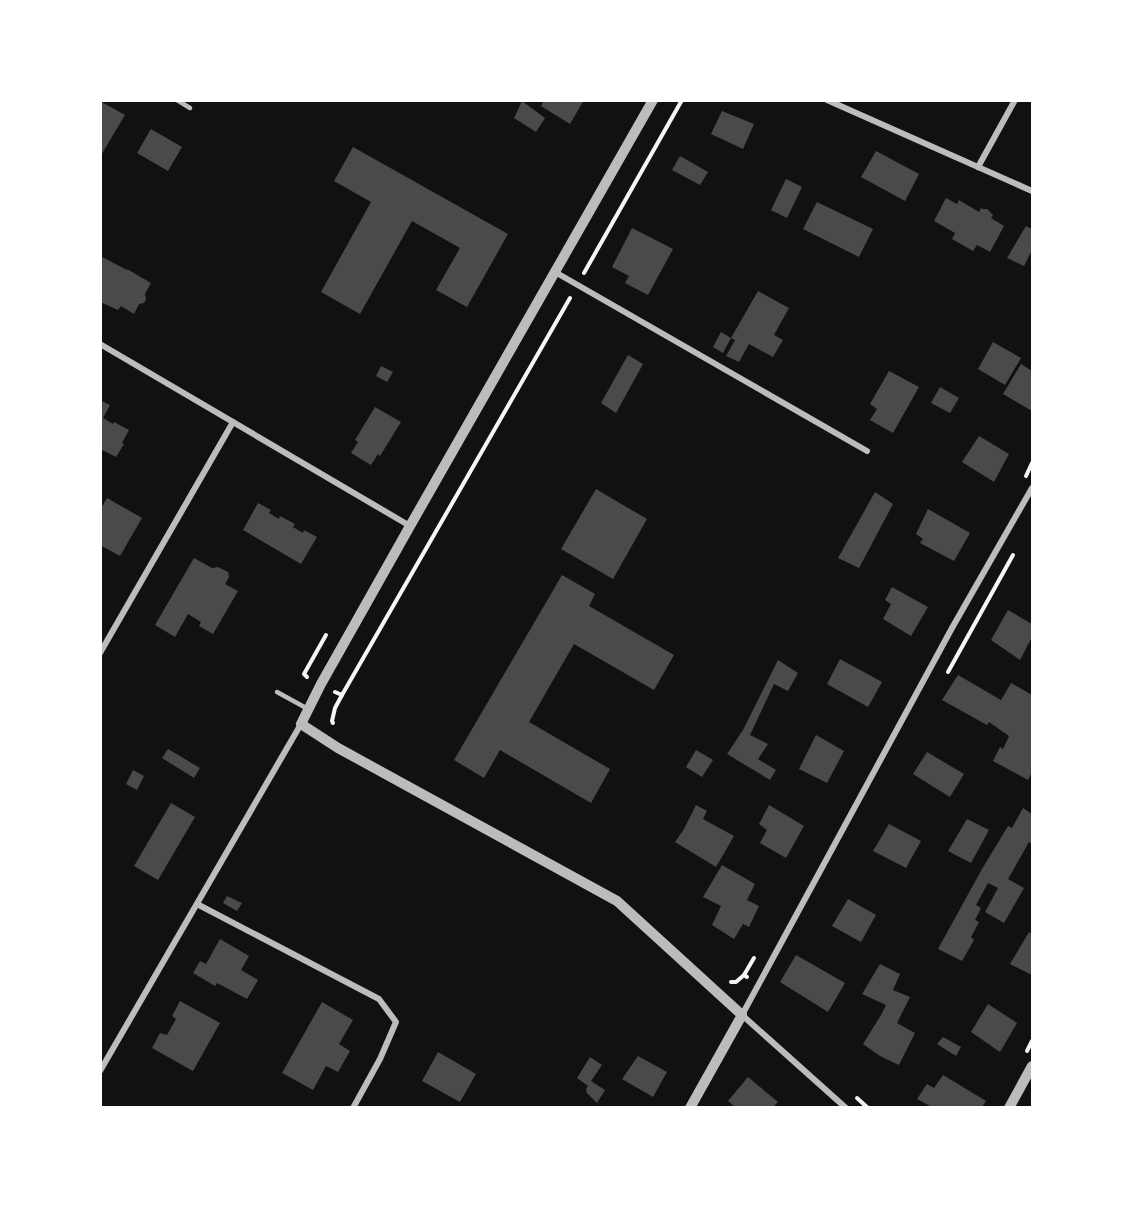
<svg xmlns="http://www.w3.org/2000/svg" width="1133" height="1208" font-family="'Alegreya Sans',sans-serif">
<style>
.building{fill:#4a4a4a}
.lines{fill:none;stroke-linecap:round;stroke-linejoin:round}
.path{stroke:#f5f5f5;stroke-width:4}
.service{stroke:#bcbcbc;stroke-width:4.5}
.minor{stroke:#bcbcbc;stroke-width:6}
.tertiary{stroke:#bcbcbc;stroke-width:10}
</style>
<rect width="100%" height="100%" fill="#111"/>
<g class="building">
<path d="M544,100H584L570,124L541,106Z"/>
<path d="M100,101L125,115L100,157Z"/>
<path d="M522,101L545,118L536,132L514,118Z"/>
<path d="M722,111L754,124L743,149L711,134Z"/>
<path d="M151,129L182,147L168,171L137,153Z"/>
<path d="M353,147L508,234L467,307L436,290L460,248L412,221L360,314L321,292L371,202L334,181Z"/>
<path d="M876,151L919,174L905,201L861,177Z"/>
<path d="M680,156L708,172L700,185L672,170Z"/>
<path d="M786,179L802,187L787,218L771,210Z"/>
<path d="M946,198L957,204L959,200L979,212L981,208L983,209H987L993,215L991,218L1004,226L990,252L977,245L973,251L952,239L955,233L934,221Z"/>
<path d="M817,202L873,229L859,257L803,229Z"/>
<path d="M1026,226L1032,229V250L1024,266L1007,258Z"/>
<path d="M632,228L673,249L648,295L625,283L629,276L612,267Z"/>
<path d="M102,257L127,270V269L151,283L145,294L146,299L144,303L139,304L134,314L121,306L118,310L100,302V260Z"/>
<path d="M758,291L789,308L774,335L783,340L773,357L749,344L739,362L726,356L735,340L731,338Z"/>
<path d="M721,332L731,338L723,353L713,347Z"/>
<path d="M993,342L1021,358L1005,385L978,369Z"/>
<path d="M628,355L643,364L616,413L601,403Z"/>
<path d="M1021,364L1032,371V411L1003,394Z"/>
<path d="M381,366L393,372L387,382L376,376Z"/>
<path d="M889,371L919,387L893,433L870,420L877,409L870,404Z"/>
<path d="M940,387L959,398L950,413L931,403Z"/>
<path d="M100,400L110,405L103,418L113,424L114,422L129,430L122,443L124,444L116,457L100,449Z"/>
<path d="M375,407L401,422L380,456L378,454L371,465L351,453L358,442L355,440Z"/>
<path d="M979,436L1009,454L994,482L962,462Z"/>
<path d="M596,489L647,519L613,579L561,549Z"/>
<path d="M875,492L893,504L859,568L838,558Z"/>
<path d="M107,498L142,518L120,556L100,545V510Z"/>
<path d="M258,503L271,510L269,513L279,519L280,516L295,524L293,527L303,533L304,530L317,537L301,564L243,530Z"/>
<path d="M928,509L970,533L954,561L920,543L923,539L916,534Z"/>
<path d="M194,558L212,568L218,567L228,572L229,577L225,584L238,591L213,634L199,626L201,622L188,614L175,637L155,625Z"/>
<path d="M562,575L595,594L589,606L674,655L654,690L574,644L529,722L610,769L591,803L500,750L484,778L454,760Z"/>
<path d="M892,587L928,607L911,636L883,619L891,604L885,600Z"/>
<path d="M1008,610L1032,624V637L1020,660L991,640Z"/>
<path d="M840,659L882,682L868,707L827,684Z"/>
<path d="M778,660L798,673L788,691L774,684L750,735L768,744L758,759L776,770L770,780L727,754L743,730Z"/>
<path d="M958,675L1001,700L1011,683L1032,695V772L1028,780L993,761L1000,747L1003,749L1009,736L989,722L987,725L942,700Z"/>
<path d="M816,735L844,751L827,783L799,769Z"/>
<path d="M168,749L200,768L194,778L162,758Z"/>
<path d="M696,750L713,760L702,777L686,767Z"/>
<path d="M927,752L964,774L950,797L913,774Z"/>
<path d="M133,770L144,776L137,790L126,784Z"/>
<path d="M171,803L195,817L158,880L134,866Z"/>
<path d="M696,805L707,811L703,819L734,836L716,867L675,842L684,829Z"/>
<path d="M769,805L804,826L786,858L760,843L767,830L759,824Z"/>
<path d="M1023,808L1032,814V844L1029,842L1008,879L1024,888L1004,923L985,912L998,888L988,883L976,905L981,908L975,920L979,922L971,937L974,940L962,961L938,949L982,869L1008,826L1012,828Z"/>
<path d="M967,819L989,830L971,863L948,851Z"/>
<path d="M889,824L921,841L906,868L873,851Z"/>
<path d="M722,865L755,884L747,900L759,906L749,927L743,924L734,939L712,925L721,906L703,897Z"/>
<path d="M227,896L242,903L237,911L223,903Z"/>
<path d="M848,899L876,915L861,942L832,926Z"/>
<path d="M1029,932L1032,934V975L1010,964Z"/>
<path d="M220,939L249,956L241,970L258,980L247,999L217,983L215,986L193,973L200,961L206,964Z"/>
<path d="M796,955L845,983L828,1012L780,982Z"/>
<path d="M880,964L900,974L893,990L910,997L897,1023L915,1033L899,1065L880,1056L863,1044L881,1015L886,1005L862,994Z"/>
<path d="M180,1001L220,1023L193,1071L152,1048L160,1033L167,1035L176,1019L172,1016Z"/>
<path d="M322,1002L353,1020L339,1044L350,1051L338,1072L326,1066L313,1090L282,1073Z"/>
<path d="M988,1004L1017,1023L1000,1052L971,1032Z"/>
<path d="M943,1037L961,1047L956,1056L937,1044Z"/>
<path d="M438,1052L476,1074L460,1102L422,1081Z"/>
<path d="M638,1056L667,1072L653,1097L622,1079Z"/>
<path d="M590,1057L602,1065L591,1081L605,1090L597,1103L587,1093L586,1089L588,1086L577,1078Z"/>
<path d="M943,1075L986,1101L982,1107H932L917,1099L927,1084L934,1088Z"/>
<path d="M748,1077L778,1102L773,1107H735L728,1101Z"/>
</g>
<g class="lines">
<g class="path">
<path d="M584,273L682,100"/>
<path d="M1026,476L1032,463"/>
<path d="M948,672L1013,555"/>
<path d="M307,677L304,674L326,635"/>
<path d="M335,692L342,695L570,298"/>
<path d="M333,723L332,721L335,708L342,695"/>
<path d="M744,975L754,958"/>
<path d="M731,982H736L744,975L747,977"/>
<path d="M1027,1051L1032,1041"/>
<path d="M857,1098L868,1108"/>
</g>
<g class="service">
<path d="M177,100L190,108"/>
<path d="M277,692L308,709"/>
</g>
<g class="minor">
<path d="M827,100L1032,191"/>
<path d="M978,167L1015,100"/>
<path d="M555,272L867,451"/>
<path d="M100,344L410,526"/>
<path d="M100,653L233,422"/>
<path d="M197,904L379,999L396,1022L380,1059L353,1108"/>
<path d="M100,1071L301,724"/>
<path d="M846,1108L742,1015L952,628L1032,488"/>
</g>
<g class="tertiary">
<path d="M653,100L410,526L321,684L301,724L338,748L617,901L742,1015L690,1108"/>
<path d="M1009,1108L1032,1066"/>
</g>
</g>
<rect width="1133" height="1208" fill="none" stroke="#ffffff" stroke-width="204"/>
</svg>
